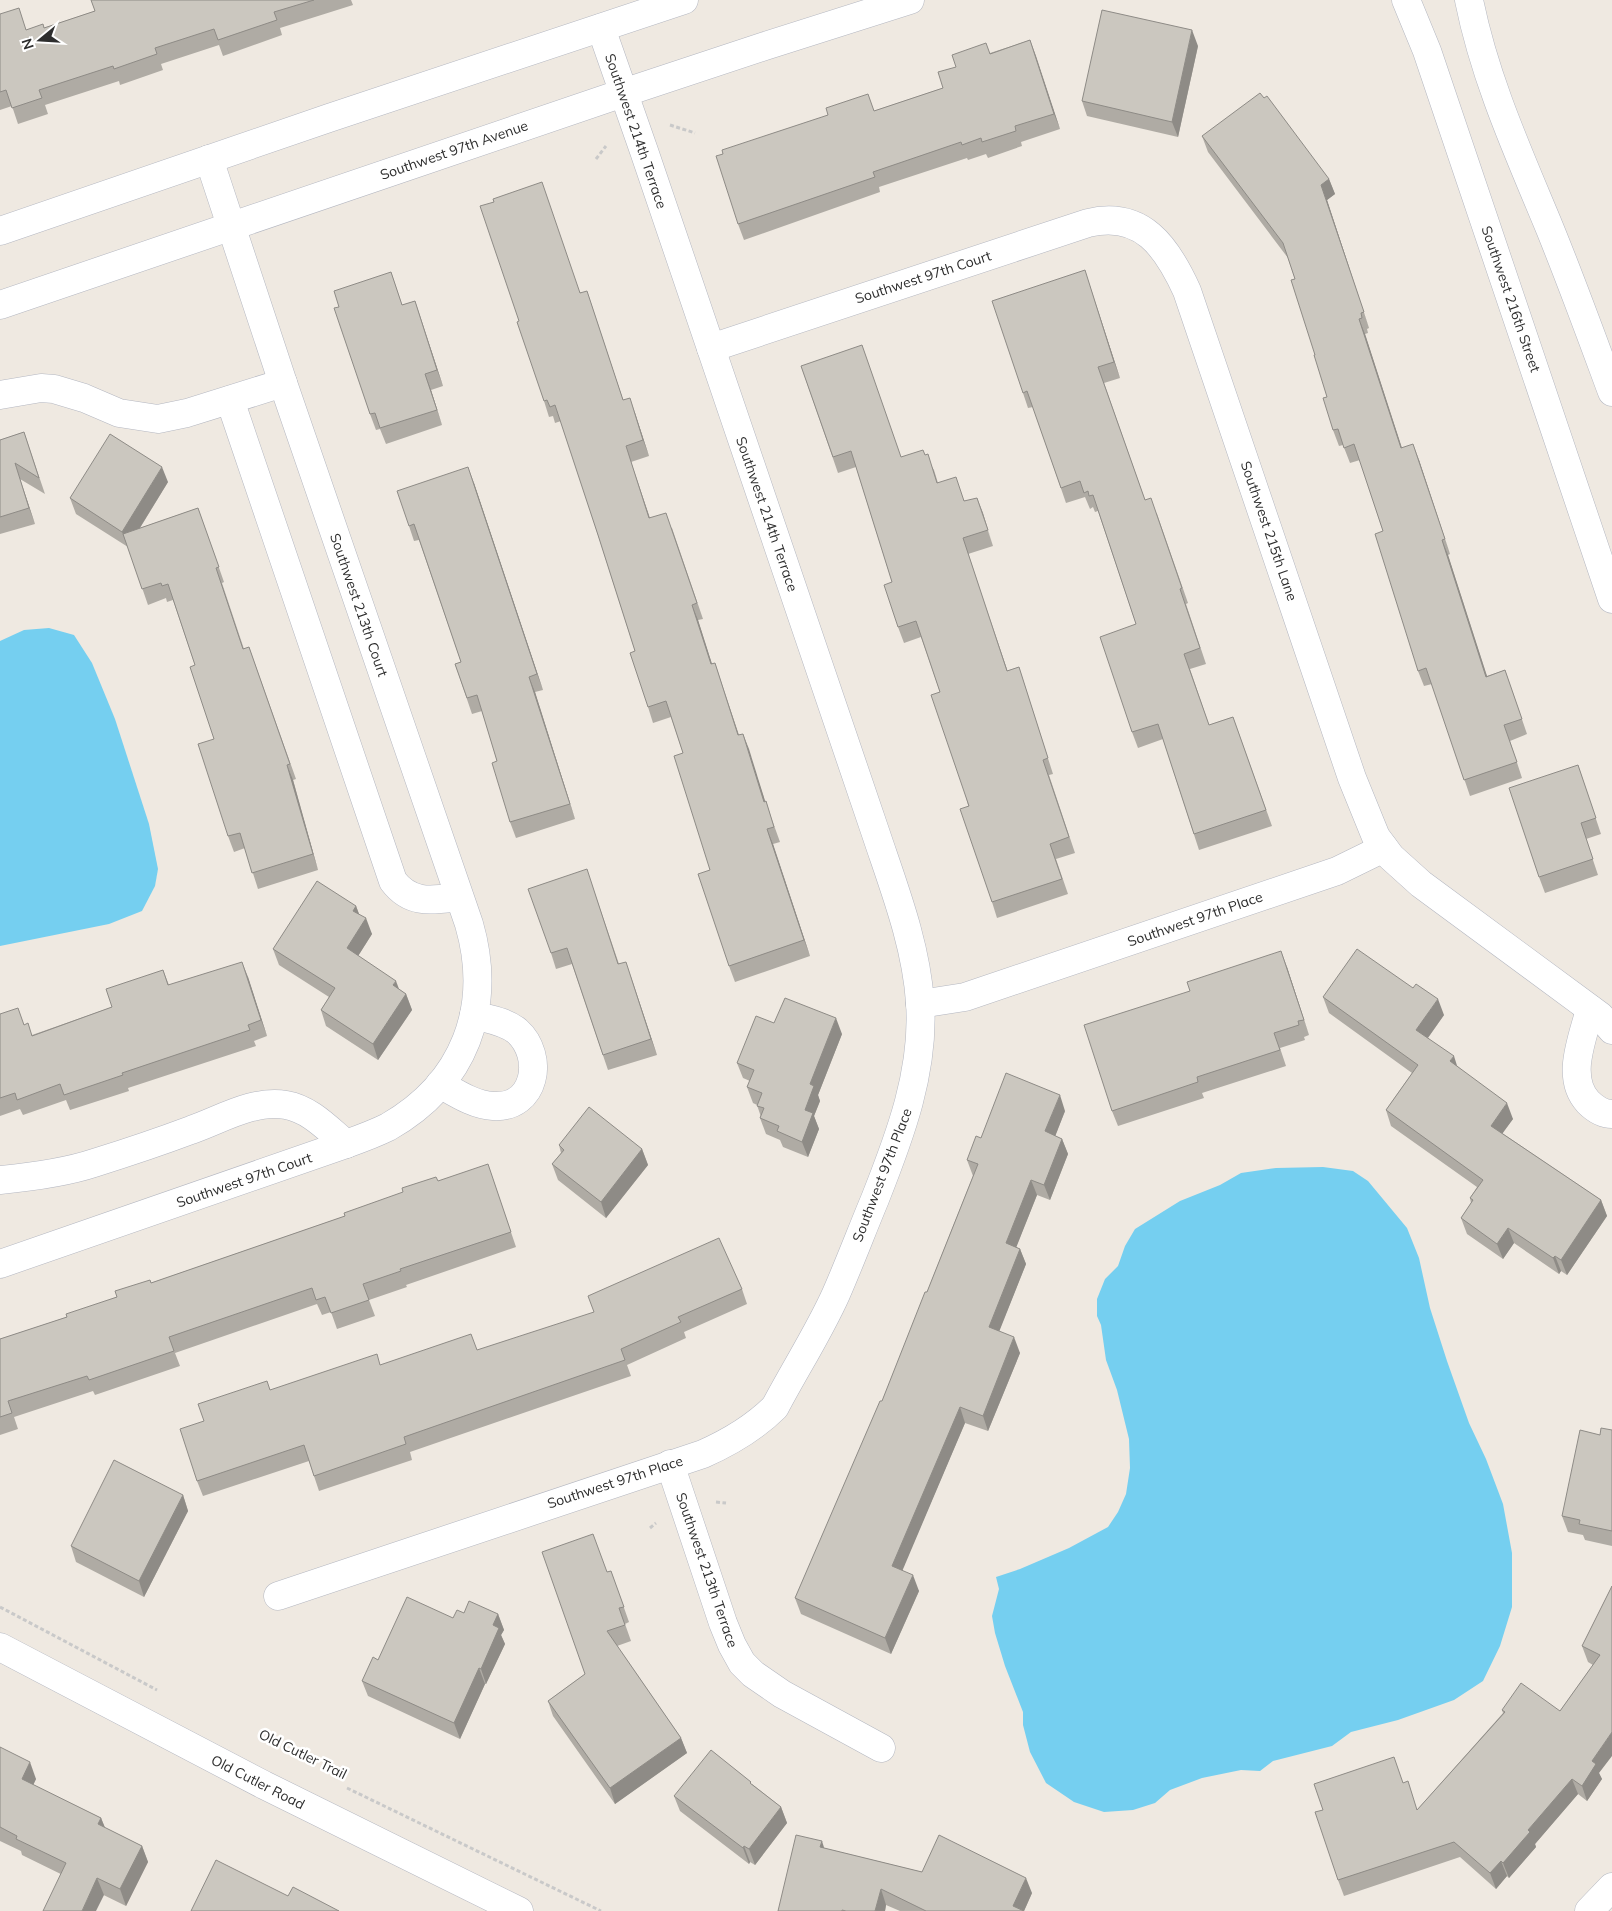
<svg xmlns="http://www.w3.org/2000/svg" width="1612" height="1911" font-family="Mulish,sans-serif">
<style>
.water{fill:#75cff0}
.lines{fill:none;stroke-linecap:round;stroke-linejoin:round}
.minor-casing{stroke:#b4b7c1;stroke-width:29}
.tertiary-casing{stroke:#b4b7c1;stroke-width:29}
.secondary-casing{stroke:#b4b7c1;stroke-width:29}
.path{stroke:#c9c9c9;stroke-width:3;stroke-dasharray:4 2.5;stroke-linecap:butt}
.minor{stroke:#fff;stroke-width:28}
.tertiary{stroke:#fff;stroke-width:28}
.secondary{stroke:#fff;stroke-width:28}
.wall{fill:#afaba4}
.shaded-wall{fill:#8e8b86}
.building{fill:#cbc7bf;stroke:#8e8b86}
.labels{text-anchor:middle;dominant-baseline:central;stroke-width:5;stroke-linejoin:round;paint-order:stroke}
.street-label{font-size:14px;fill:#2e2e2e;stroke:#fff}
</style>
<rect width="100%" height="100%" fill="#efe9e1"/>
<g class="water">
<path d="M49,628L74,635L92,663L115,719L149,824L158,869L155,886L142,911L109,924L0,946V641L24,630Z"/>
<path d="M1323,1167L1353,1171L1368,1181L1407,1228L1419,1258L1430,1308L1447,1361L1469,1423L1486,1459L1503,1504L1512,1553V1607L1500,1646L1483,1681L1454,1700L1398,1720L1351,1732L1332,1746L1273,1761L1260,1771L1241,1770L1202,1778L1170,1790L1155,1803L1133,1810L1104,1812L1074,1802L1046,1783L1030,1752L1023,1725V1712L1005,1666L995,1633L992,1616L999,1589L996,1577L1020,1569L1069,1548L1108,1527L1118,1512L1126,1494L1130,1468L1129,1439L1117,1390L1106,1360L1101,1325L1097,1316V1299L1105,1279L1118,1266L1125,1246L1135,1229L1180,1201L1220,1185L1241,1173L1276,1168Z"/>
</g>
<g class="lines">
<g class="minor-casing">
<g id="minor">
<path d="M711,348L1088,223C1142,210 1167,247 1187,291L1352,778L1376,837L1391,857L1421,884L1600,1016L1612,1030"/>
<path d="M0,395L41,388L54,389L84,398L119,413L158,419L187,413L283,383"/>
<path d="M230,400L393,881C411,905 433,900 459,897"/>
<path d="M920,1004L965,997L1337,871L1384,848"/>
<path d="M1590,1009C1583,1038 1565,1077 1588,1102C1595,1109 1603,1114 1612,1114"/>
<path d="M440,1084C456,1093 474,1105 493,1106C536,1109 545,1056 517,1031C505,1021 488,1019 474,1015"/>
<path d="M0,1180C31,1177 64,1173 94,1163C126,1153 159,1142 191,1130C220,1120 254,1099 286,1105C310,1109 328,1129 346,1144"/>
<path d="M0,1264L346,1144C360,1139 374,1134 388,1127C465,1083 493,1007 469,924L283,383L209,159"/>
<path d="M670,1464L723,1623L732,1645L742,1663L753,1674L782,1694L881,1748"/>
<path d="M278,1596L703,1454C730,1442 754,1428 775,1407C795,1369 819,1332 836,1294C850,1262 862,1230 875,1199C900,1136 925,1070 920,1002C916,944 894,888 876,834L644,151L601,28"/>
<path d="M1589,1911L1612,1887"/>
</g>
</g>
<g class="tertiary-casing">
<g id="tertiary">
<path d="M1406,0L1427,51L1612,599"/>
<path d="M1469,0C1485,80 1519,154 1550,229C1572,283 1592,338 1612,392"/>
<path d="M0,231L329,118L684,0"/>
<path d="M0,305L623,93L765,46L910,0"/>
</g>
</g>
<g class="secondary-casing">
<path id="secondary" d="M0,1647L264,1785L519,1911"/>
</g>
<g class="path">
<path d="M670,125L695,133"/>
<path d="M596,159L606,146"/>
<path d="M716,1502L726,1503"/>
<path d="M650,1528L656,1523"/>
<path d="M0,1607L157,1690"/>
<path d="M347,1788L601,1911"/>
</g>
<use href="#minor" class="minor"/>
<use href="#tertiary" class="tertiary"/>
<use href="#secondary" class="secondary"/>
</g>
<g class="wall">
<path d="M91,0H351L353,5L280,28L282,35L223,56L219,45L161,64L163,70L120,85L119,81L45,105L48,114L18,124L12,106L0,110V14L26,30L44,28L95,11Z"/>
<path d="M1030,40L1060,129L1021,142L1022,146L988,158L986,154L968,160L967,158L879,187L880,192L744,240L738,224L874,111L943,88L956,67L990,53Z"/>
<path d="M1198,46L1178,137L1087,116L1082,101Z"/>
<path d="M1202,136L1329,179L1335,194L1327,200L1369,328L1367,329L1368,333L1365,334L1402,448L1419,460L1450,554L1448,555L1487,676L1505,670L1527,734L1510,741L1522,778L1470,796L1432,684L1424,686L1418,671L1383,531L1360,460L1350,463L1343,445L1339,446L1333,430L1327,397L1295,279L1288,258L1208,152Z"/>
<path d="M494,202L581,293L592,307L623,400L635,413L649,456L631,462L650,518L672,528L703,619L698,620L712,664L715,663L739,735L743,734L765,801H766L771,817L780,842L773,844L810,956L735,982L729,966L710,870L683,753L671,717L653,723L648,707L635,651L598,535L561,421L555,423L553,416L549,417L519,321Z"/>
<path d="M391,272L402,305L415,301L420,316L443,386L431,390L442,425L386,444L380,429L376,430L370,414L339,307Z"/>
<path d="M1090,286L1120,378L1104,383L1145,500L1157,514L1188,603L1186,604L1206,664L1190,669L1209,725L1233,717L1272,826L1199,850L1163,739L1138,748L1132,732L1136,624L1098,511L1095,512L1093,507L1090,509L1085,497L1066,503L1033,407L1028,408L1023,393Z"/>
<path d="M801,366L901,457L925,455L934,470L938,483L965,501L977,498L993,546L968,554L1007,671L1019,667L1053,774L1049,775L1075,853L1056,859L1068,894L997,918L992,902L940,692L921,637L904,643L898,627L892,582L856,467L838,473Z"/>
<path d="M24,432L45,494L20,479L35,524L0,534V440Z"/>
<path d="M168,482L140,528L198,508L224,582L222,583L244,649L249,647L296,779L293,780L318,870L258,889L245,848L234,852L228,836L214,739L195,665L173,600L167,602L166,598L148,605L128,547L76,514L70,498Z"/>
<path d="M474,483L543,690L535,692L575,819L516,838L510,822L497,761L482,711L472,714L455,664L461,662L419,540L414,541L409,526Z"/>
<path d="M1578,765L1601,834L1586,839L1598,875L1545,893L1539,877Z"/>
<path d="M592,885L619,964L631,977L657,1055L608,1070L572,964L556,969L551,953Z"/>
<path d="M356,906L359,914L372,934L358,956L399,989L406,994L412,1010L378,1060L326,1026L321,1010L329,997L279,965L273,949Z"/>
<path d="M1287,967L1309,1035L1304,1037L1305,1040L1280,1048L1286,1066L1202,1093L1204,1098L1118,1126L1112,1111Z"/>
<path d="M163,970L169,985L248,977L267,1036L254,1041L256,1046L128,1088L129,1091L70,1110L66,1100L23,1115L20,1109L0,1116V1014L24,1025L32,1035L112,1007Z"/>
<path d="M1323,997L1444,1015L1428,1038L1513,1119L1502,1133L1601,1200L1607,1216L1567,1275L1561,1271L1559,1274L1514,1243L1503,1259L1467,1234L1461,1218L1471,1203L1470,1198L1477,1187L1391,1126L1386,1110L1412,1073L1329,1013Z"/>
<path d="M774,1023L842,1034L818,1095L820,1101L814,1116L819,1129L808,1157L783,1147L780,1140L766,1134L760,1118L761,1117L757,1105L753,1103L747,1087L750,1081L743,1078L737,1063Z"/>
<path d="M1065,1111L1055,1136L1062,1139L1068,1154L1050,1200L1037,1195L1016,1247L1020,1249L1026,1264L999,1331L1020,1353L988,1431L965,1423L902,1570L919,1591L891,1654L801,1614L795,1598L882,1401L927,1292L973,1176L967,1160L981,1138Z"/>
<path d="M559,1145L642,1149L648,1165L606,1218L558,1180L552,1164L561,1153Z"/>
<path d="M493,1179L516,1247L406,1285L407,1287L369,1300L375,1316L337,1329L331,1312L322,1315L317,1304L175,1353L180,1366L95,1395L93,1391L14,1417L18,1429L0,1435V1339L67,1317L151,1283L345,1216L438,1181Z"/>
<path d="M742,1289L747,1304L684,1332L686,1338L627,1365L631,1376L410,1452L412,1460L319,1491L309,1461L203,1496L197,1481L204,1421L381,1365L477,1350Z"/>
<path d="M1612,1430V1546L1585,1540L1583,1535L1568,1532L1562,1516L1600,1435Z"/>
<path d="M183,1495L188,1511L144,1597L76,1562L71,1546Z"/>
<path d="M611,1571L629,1622L625,1624L631,1641L617,1646L681,1738L687,1753L615,1804L553,1716L548,1701L585,1674L607,1572Z"/>
<path d="M1612,1586L1599,1773L1602,1779L1587,1801L1578,1794L1535,1844L1536,1847L1509,1878L1507,1876L1496,1889L1460,1857L1344,1896L1338,1880L1403,1783L1417,1810L1503,1713L1502,1710L1560,1711L1593,1665L1588,1662L1582,1646Z"/>
<path d="M464,1613L498,1614L504,1630L501,1635L505,1644L486,1684H485L460,1739L368,1696L362,1681L378,1660L453,1618Z"/>
<path d="M0,1747L36,1779L33,1785L101,1818L105,1828L142,1846L148,1862L126,1906L22,1855L21,1851L0,1841Z"/>
<path d="M752,1784L781,1807L787,1823L755,1865L750,1862L749,1864L680,1811L674,1796Z"/>
<path d="M824,1848L922,1872L1032,1893L1024,1911H900L886,1905L885,1911H778Z"/>
</g>
<g class="shaded-wall">
<path d="M1192,30L1198,46L1178,137L1172,122Z"/>
<path d="M1030,40L1036,56L1060,129L1054,114Z"/>
<path d="M1329,179L1335,194L1327,200L1369,328L1321,185Z"/>
<path d="M1085,270L1090,286L1120,378L1114,362Z"/>
<path d="M587,291L592,307L628,416L623,400Z"/>
<path d="M415,301L420,316L443,386L437,370Z"/>
<path d="M1359,319L1365,334L1407,464L1401,448Z"/>
<path d="M425,374L431,390L442,425Z"/>
<path d="M630,398L635,413L649,456L643,440Z"/>
<path d="M1413,444L1419,460L1450,554L1445,539Z"/>
<path d="M626,446L631,462L655,534L649,518Z"/>
<path d="M15,463L20,479L35,524L29,508Z"/>
<path d="M162,467L168,482L128,547L122,532Z"/>
<path d="M468,467L474,483L543,690L537,674Z"/>
<path d="M977,498L983,513L993,546L988,530Z"/>
<path d="M963,538L968,554L1013,687L1007,671Z"/>
<path d="M1442,540L1448,555L1492,692L1486,677Z"/>
<path d="M692,605L698,620L717,680L711,664Z"/>
<path d="M715,663L720,679L744,751L738,735Z"/>
<path d="M529,677L535,692L575,819L570,804Z"/>
<path d="M743,734L749,749L770,817L764,802Z"/>
<path d="M287,765L293,780L318,870L313,854Z"/>
<path d="M767,829L773,844L810,956L804,940Z"/>
<path d="M356,906L362,922L353,911Z"/>
<path d="M366,918L372,934L353,964L347,948Z"/>
<path d="M1281,951L1287,967L1309,1035Z"/>
<path d="M242,962L248,977L267,1036L261,1020Z"/>
<path d="M626,962L657,1055L651,1039Z"/>
<path d="M396,981L402,997L393,985Z"/>
<path d="M406,994L412,1010L378,1060L373,1044Z"/>
<path d="M1438,999L1444,1015L1422,1046L1416,1030Z"/>
<path d="M836,1018L842,1034L818,1095L820,1101L814,1116L819,1129L808,1157L802,1142L805,1110L810,1084Z"/>
<path d="M1454,1056L1459,1072L1450,1061Z"/>
<path d="M1060,1095L1065,1111L1051,1147L1045,1131Z"/>
<path d="M1507,1103L1513,1119L1497,1141L1491,1126Z"/>
<path d="M1062,1139L1068,1154L1050,1200L1044,1185Z"/>
<path d="M642,1149L648,1165L606,1218L601,1202Z"/>
<path d="M1031,1180L1037,1195L1012,1258L1006,1243Z"/>
<path d="M1601,1200L1607,1216L1567,1275L1561,1260Z"/>
<path d="M1508,1228L1514,1243L1503,1259L1497,1244Z"/>
<path d="M1020,1249L1026,1264L995,1342L989,1327Z"/>
<path d="M1555,1256L1561,1271L1559,1274L1553,1258Z"/>
<path d="M1014,1337L1020,1353L988,1431L983,1416Z"/>
<path d="M960,1407L965,1423L898,1581L892,1566Z"/>
<path d="M183,1495L188,1511L144,1597L139,1581Z"/>
<path d="M913,1575L919,1591L891,1654L885,1638Z"/>
<path d="M498,1614L504,1630L501,1635L505,1644L486,1684L481,1669L493,1625Z"/>
<path d="M479,1668L485,1684L460,1739L454,1723Z"/>
<path d="M1612,1732V1756L1599,1773L1602,1779L1587,1801L1582,1786L1592,1761Z"/>
<path d="M681,1738L687,1753L615,1804L610,1788Z"/>
<path d="M30,1762L36,1779L28,1796L22,1779Z"/>
<path d="M1572,1779L1578,1794L1535,1844L1536,1847L1509,1878L1503,1863L1528,1830Z"/>
<path d="M781,1807L787,1823L755,1865L749,1849Z"/>
<path d="M101,1818L108,1835L98,1824Z"/>
<path d="M822,1841L827,1857L820,1847Z"/>
<path d="M142,1846L148,1862L126,1906L120,1889Z"/>
<path d="M744,1846L750,1862L749,1864L743,1848Z"/>
<path d="M1501,1861L1507,1876L1496,1889L1490,1873Z"/>
<path d="M97,1878L104,1895L96,1911H82Z"/>
<path d="M1026,1878L1032,1893L1024,1911L1013,1906Z"/>
<path d="M881,1889L886,1905L885,1911H875Z"/>
</g>
<g class="building">
<path d="M91,0H314L274,12L277,20L218,40L214,29L155,48L157,54L114,69L113,66L39,90L42,98L12,108L6,90L0,92V14L19,8L26,30L43,24L44,28L95,11Z"/>
<path d="M1102,10L1192,30L1172,122L1082,101Z"/>
<path d="M1030,40L1054,114L1015,126L1016,131L982,142L981,138L962,145L961,142L873,172L875,177L738,224L716,156L723,154L722,150L828,115L826,108L868,94L874,111L943,88L938,72L956,67L952,55L986,43L990,54Z"/>
<path d="M1260,93L1264,98L1267,96L1329,179L1321,185L1364,312L1361,313L1362,318L1359,319L1401,448L1413,444L1445,539L1442,540L1486,677L1505,670L1522,719L1504,725L1517,762L1464,780L1426,668L1418,671L1375,534L1383,531L1354,444L1344,448L1338,429L1333,430L1323,398L1327,397L1314,355H1315L1291,280L1295,279L1283,243L1202,136Z"/>
<path d="M542,182L580,293L587,291L623,400L630,398L643,440L626,446L649,518L666,513L697,603L692,605L711,664L715,663L738,735L743,734L764,802L766,801L774,827L767,829L804,940L729,966L698,874L710,870L674,756L683,753L666,701L648,707L630,653L635,651L598,535L555,405L550,407L547,400L544,401L517,322L519,321L480,206L494,202L493,199Z"/>
<path d="M1085,270L1114,362L1098,367L1145,500L1151,498L1182,588L1180,589L1200,648L1184,654L1209,725L1233,717L1266,810L1194,834L1158,724L1132,732L1100,637L1136,624L1093,495L1089,496L1088,491L1084,493L1080,481L1061,488L1027,391L1023,393L992,301Z"/>
<path d="M391,272L402,305L415,301L437,370L425,374L437,410L380,428L375,413L370,414L334,308L339,307L334,291Z"/>
<path d="M862,345L901,457L923,450L925,455L928,454L937,483L956,477L964,501L977,498L988,530L963,538L1007,671L1019,667L1048,758L1043,760L1069,837L1050,844L1062,879L992,902L960,809L969,806L931,695L940,692L916,621L898,627L884,585L892,582L851,451L833,457L801,366Z"/>
<path d="M24,432L39,478L15,463L29,508L0,517V440Z"/>
<path d="M110,434L162,467L122,532L70,498Z"/>
<path d="M468,467L537,674L529,677L570,804L510,822L492,763L497,761L477,695L467,698L455,664L461,662L414,524L409,526L397,491Z"/>
<path d="M198,508L219,567L216,568L243,649L249,647L290,764L287,765L313,854L252,873L240,833L228,836L198,744L214,739L190,667L195,665L168,584L162,586L161,583L142,589L123,534Z"/>
<path d="M1578,765L1596,818L1581,823L1593,859L1539,877L1509,788Z"/>
<path d="M587,869L618,964L626,962L651,1039L603,1055L567,948L551,953L528,889Z"/>
<path d="M317,881L356,906L353,911L366,918L347,948L396,981L393,985L406,994L373,1044L321,1010L335,988L273,949Z"/>
<path d="M1357,949L1413,988L1416,984L1438,999L1416,1030L1454,1056L1450,1061L1507,1103L1491,1126L1601,1200L1561,1260L1555,1256L1553,1258L1508,1228L1497,1244L1461,1218L1473,1200L1470,1198L1483,1180L1386,1110L1418,1065L1323,997Z"/>
<path d="M1281,951L1304,1020L1298,1021L1299,1025L1274,1033L1280,1050L1197,1077L1198,1082L1112,1111L1084,1025L1190,991L1187,982Z"/>
<path d="M242,962L261,1020L248,1025L250,1030L122,1073L123,1075L64,1095L60,1084L17,1100L15,1093L0,1098V1014L18,1008L24,1025L28,1023L32,1036L112,1007L106,989L163,970L168,985Z"/>
<path d="M785,998L836,1018L810,1084L814,1086L805,1110L813,1113L802,1142L777,1131L779,1126L760,1118L764,1108L757,1106L762,1093L747,1087L754,1070L737,1063L756,1016L774,1023Z"/>
<path d="M1006,1073L1060,1095L1045,1131L1062,1139L1044,1185L1031,1180L1006,1243L1020,1249L989,1327L1014,1337L983,1416L960,1407L892,1566L913,1575L885,1638L795,1598L880,1401H882L925,1292H927L978,1164L967,1160L976,1136L981,1138Z"/>
<path d="M589,1107L642,1149L601,1202L552,1164L564,1150L559,1145Z"/>
<path d="M488,1164L511,1232L400,1269L401,1271L363,1284L369,1300L331,1313L325,1297L316,1300L312,1288L169,1337L174,1351L89,1380L87,1376L8,1401L12,1413L0,1417V1339L67,1317L66,1314L117,1297L115,1291L150,1280L151,1283L345,1216L344,1213L403,1192L402,1188L436,1177L438,1181Z"/>
<path d="M719,1238L742,1289L678,1317L681,1322L621,1349L625,1360L404,1437L406,1444L314,1476L304,1445L197,1481L180,1429L204,1421L198,1404L267,1381L270,1390L377,1354L380,1365L471,1334L477,1350L594,1312L588,1296Z"/>
<path d="M1601,1428L1612,1430V1531L1579,1524L1580,1520L1562,1516L1580,1430L1600,1435Z"/>
<path d="M114,1460L183,1495L139,1581L71,1546Z"/>
<path d="M593,1534L607,1572L611,1571L624,1607L619,1608L625,1625L607,1631L681,1738L610,1788L548,1701L585,1674L542,1552Z"/>
<path d="M1612,1586V1732L1592,1761L1596,1764L1582,1786L1572,1779L1528,1830L1530,1832L1503,1863L1501,1861L1490,1873L1454,1842L1338,1880L1315,1812L1323,1810L1314,1784L1394,1757L1403,1783L1408,1781L1417,1810L1505,1712L1502,1710L1521,1683L1560,1711L1600,1655L1582,1646Z"/>
<path d="M407,1597L453,1618L457,1610L464,1613L469,1601L498,1614L493,1625L499,1628L481,1669L479,1668L454,1723L362,1681L373,1657L378,1660Z"/>
<path d="M0,1747L30,1762L22,1779L101,1818L98,1824L142,1846L120,1889L97,1878L82,1911H43L66,1863L16,1839L17,1836L0,1827Z"/>
<path d="M711,1750L751,1782L750,1783L781,1807L749,1849L744,1846L743,1848L674,1796Z"/>
<path d="M796,1835L822,1841L820,1847L922,1872L939,1835L1026,1878L1013,1906L1024,1911H926L881,1889L875,1911H846L842,1910V1911H778Z"/>
<path d="M216,1860L288,1896L293,1887L339,1911H191Z"/>
</g>
<g class="labels">
<g class="street-label">
<text transform="translate(636 131) rotate(71)">Southwest 214th Terrace</text>
<text transform="translate(454 150) rotate(-19)">Southwest 97th Avenue</text>
<text transform="translate(923 277) rotate(-18)">Southwest 97th Court</text>
<text transform="translate(1511 299) rotate(71)">Southwest 216th Street</text>
<text transform="translate(767 514) rotate(71)">Southwest 214th Terrace</text>
<text transform="translate(1269 531) rotate(71)">Southwest 215th Lane</text>
<text transform="translate(359 605) rotate(71)">Southwest 213th Court</text>
<text transform="translate(1195 919) rotate(-19)">Southwest 97th Place</text>
<text transform="translate(882 1175) rotate(-69)">Southwest 97th Place</text>
<text transform="translate(244 1180) rotate(-19)">Southwest 97th Court</text>
<text transform="translate(615 1482) rotate(-18)">Southwest 97th Place</text>
<text transform="translate(707 1570) rotate(71)">Southwest 213th Terrace</text>
<text transform="translate(303 1754) rotate(26)">Old Cutler Trail</text>
<text transform="translate(258 1782) rotate(27)">Old Cutler Road</text>
</g>
</g>
<g transform="translate(40 40) rotate(252)" stroke="#ffffff" stroke-width="4" paint-order="stroke">
<path d="M0-4L9 19L0 12L-9 19Z" fill="#2e2e2e"/>
<text y="-8" font-size="14" font-weight="bold" text-anchor="middle" fill="#2e2e2e">N</text>
</g>
</svg>
